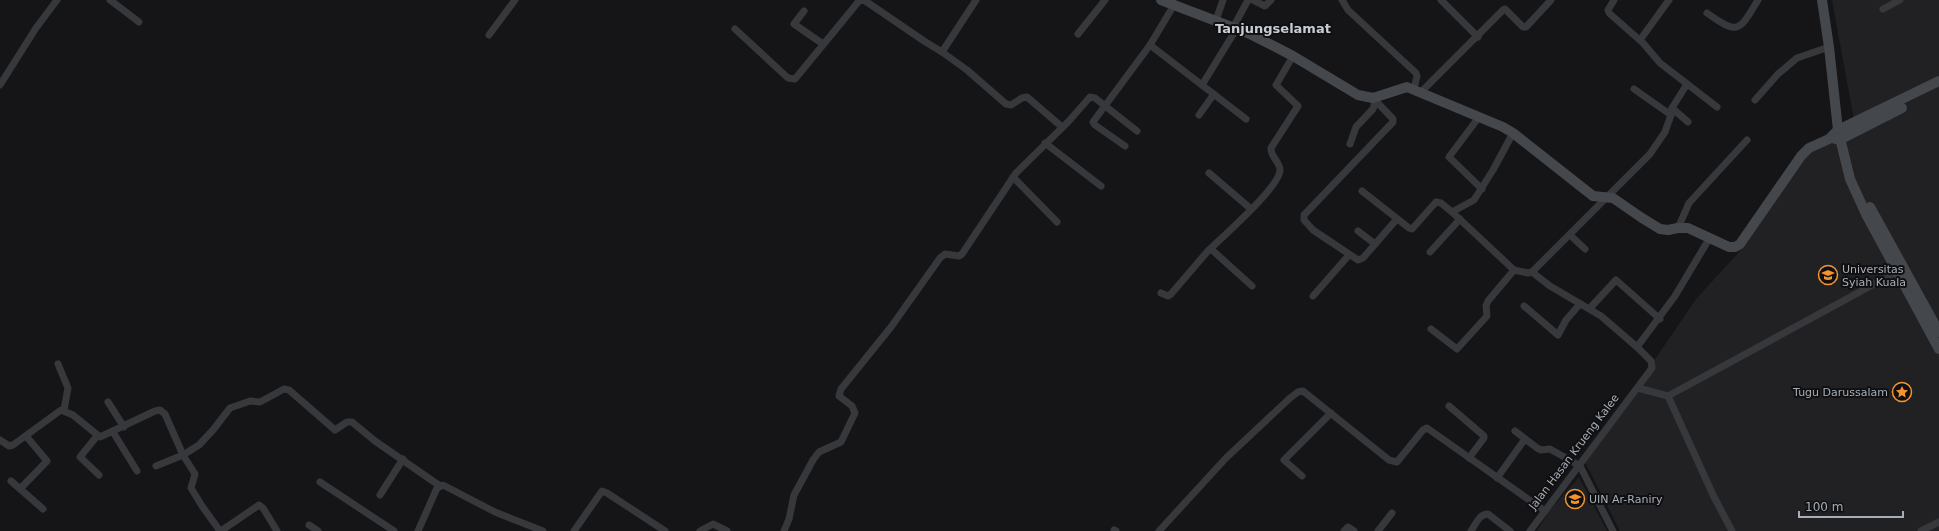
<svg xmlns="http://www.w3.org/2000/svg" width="1939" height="531" font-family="'DejaVu Sans',sans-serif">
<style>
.built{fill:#212124}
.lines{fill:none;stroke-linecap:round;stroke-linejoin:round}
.street{stroke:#36383c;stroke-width:7}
.secondary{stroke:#44474c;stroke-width:10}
.labels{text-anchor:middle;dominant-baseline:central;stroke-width:4;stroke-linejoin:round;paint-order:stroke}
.poi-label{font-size:11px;fill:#a7aeb7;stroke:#101012;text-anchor:start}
.street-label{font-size:11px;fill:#a7aeb7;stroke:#101012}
.quarter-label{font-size:13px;font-weight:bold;fill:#c8cdd3;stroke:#101012}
</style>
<rect width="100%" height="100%" fill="#151517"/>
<g class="built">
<path d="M1832,0H1939V531H1620L1585,462L1696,299L1739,252L1803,157L1854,120Z"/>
<path d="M1579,477L1607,531H1537L1550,510Z"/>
</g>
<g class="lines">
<g class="street">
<path d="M110,0L139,22"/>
<path d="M1253,0L1265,6L1271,0"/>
<path d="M1342,0L1348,10L1416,73L1417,76L1414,89"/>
<path d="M1441,0L1478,37"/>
<path d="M1614,0L1608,10L1609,13L1643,43L1660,63L1717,107"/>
<path d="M1883,9L1900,0"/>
<path d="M804,11L794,24L823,44"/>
<path d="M1707,13C1739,36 1739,31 1758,0"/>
<path d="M1216,20L1223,0"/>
<path d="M1234,26L1248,0"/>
<path d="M735,29L788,78L795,79L859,1L864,0L924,41L942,52L967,70L1006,104L1011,105L1022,98L1027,97L1062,127"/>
<path d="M1078,34L1105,0"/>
<path d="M489,35L515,0"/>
<path d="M1640,40L1669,0"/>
<path d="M1150,45L1246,119"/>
<path d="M942,52L976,0"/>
<path d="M0,85L36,28L57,0"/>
<path d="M1202,85L1237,28"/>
<path d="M1634,89L1671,115L1672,108L1687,84"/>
<path d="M1421,92L1503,10L1505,9L1523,27H1526L1551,0"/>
<path d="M1373,98L1393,119V122L1304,215V220L1313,230L1358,260L1363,258L1396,220"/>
<path d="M1755,100L1778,74L1797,58L1829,47"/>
<path d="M1672,108L1688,122"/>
<path d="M1199,115L1214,94"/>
<path d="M1479,117L1449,157L1482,189"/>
<path d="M1045,143L1101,186"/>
<path d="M1350,144L1356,127L1373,109L1375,102"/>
<path d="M1125,146L1095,125L1093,122L1150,45L1174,5"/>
<path d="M1209,173L1251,209"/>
<path d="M1013,177L1057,222"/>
<path d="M1362,191L1409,228L1412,229L1436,202L1441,203L1452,212"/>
<path d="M1678,228L1689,203L1747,140"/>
<path d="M1358,231L1375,244"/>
<path d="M1570,235L1585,249"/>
<path d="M1211,249L1252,286"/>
<path d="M1430,252L1460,219"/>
<path d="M1514,270L1528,273L1532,272L1650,154L1665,132L1671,115"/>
<path d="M1161,293L1168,296L1171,294C1183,280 1195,266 1207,252C1221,238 1280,187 1280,170C1280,162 1270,156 1271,148L1298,106L1276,85L1293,56"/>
<path d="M1313,296L1349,255"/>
<path d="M1524,306L1558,335L1566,320L1580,304"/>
<path d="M1590,308L1616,280L1660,319"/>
<path d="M1431,329L1457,349L1487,316L1486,306L1488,301L1514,270L1452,212L1474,200L1493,170L1513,133"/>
<path d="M1637,347L1675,296L1709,239"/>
<path d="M58,364L68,388L64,410"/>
<path d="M1638,388L1668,396L1900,270"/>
<path d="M1668,396L1714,497L1732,531"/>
<path d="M108,402L124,427"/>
<path d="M1449,406L1484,436V438L1469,458"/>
<path d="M1515,431L1537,448L1541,450L1550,449L1580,466L1613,531"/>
<path d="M113,432L137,471"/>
<path d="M97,436L80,457L99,475"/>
<path d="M0,440L9,446L13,445L61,410L73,415L100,437L155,411L160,410L165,414L183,455L156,466"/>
<path d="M1302,476L1284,460L1331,413"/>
<path d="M1497,478L1525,439"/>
<path d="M11,481L43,509"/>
<path d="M320,482L394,531"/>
<path d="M20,489L47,461L26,436"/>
<path d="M380,495L403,459"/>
<path d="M309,525L318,531"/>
<path d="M1114,530L1116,531"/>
<path d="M220,531L202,506L191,488L195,474L183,455L199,445L213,430L230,408L250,401L260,402L284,389L289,390L335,430L347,422H352L375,441L440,486"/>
<path d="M221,531L259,505L263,508L277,531"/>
<path d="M418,531L437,488L443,485L495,512L543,531"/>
<path d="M574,531L602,491L607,493L665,531"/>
<path d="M700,531L713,524L727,531"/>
<path d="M784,531L789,519L794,495L813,460L819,452L841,442L855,413L852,406L839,396L841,389L891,327L940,258L945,254L959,256L962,254L1016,173L1068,122L1090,97L1095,98L1137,131"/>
<path d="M1159,531L1226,458L1290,398L1298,392L1303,391L1389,460L1397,462L1423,430L1427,428L1545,511"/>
<path d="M1344,531L1348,527L1354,531"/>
<path d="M1378,531L1392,513"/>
<path d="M1471,531C1476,524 1479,514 1488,514L1510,531"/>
<path d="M1530,531L1652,368L1651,361L1637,347L1601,316L1550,286L1532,272"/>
<path d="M1921,531L1939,522"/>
</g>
<g class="secondary">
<path d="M1161,0L1250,34L1293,56L1358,95L1373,98L1407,87L1503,127L1513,133L1593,196L1613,198L1642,218L1660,229L1668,230L1678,228H1688L1729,247H1735L1740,244L1801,156L1809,148L1829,139L1838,130L1939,81"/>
<path d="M1822,0L1829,47L1838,130L1850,179L1866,214L1939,349"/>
<path d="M1835,139H1841L1902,108"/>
<path d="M1870,207L1939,332"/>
</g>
</g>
<defs>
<g id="university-ring" transform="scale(1)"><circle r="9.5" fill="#101012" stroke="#f5942f" stroke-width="1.5"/><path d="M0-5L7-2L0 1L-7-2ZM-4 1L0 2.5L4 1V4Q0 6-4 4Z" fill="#f5942f"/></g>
<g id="sight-ring" transform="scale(1)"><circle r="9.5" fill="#101012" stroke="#f5942f" stroke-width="1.5"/><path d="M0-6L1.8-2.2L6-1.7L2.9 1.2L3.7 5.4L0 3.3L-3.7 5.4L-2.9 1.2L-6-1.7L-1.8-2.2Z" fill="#f5942f"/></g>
</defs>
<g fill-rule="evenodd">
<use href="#university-ring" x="1828" y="275"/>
<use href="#sight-ring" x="1902" y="392"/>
<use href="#university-ring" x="1575" y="499"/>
</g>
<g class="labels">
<g class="poi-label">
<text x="1842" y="269">Universitas<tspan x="1842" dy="13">Syiah Kuala</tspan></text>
<text x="1888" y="392" text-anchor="end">Tugu Darussalam</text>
<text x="1589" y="499">UIN Ar-Raniry</text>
</g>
<g class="street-label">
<text transform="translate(1574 452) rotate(-53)">Jalan Hasan Krueng Kalee</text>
</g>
<g class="quarter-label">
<text x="1273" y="28">Tanjungselamat</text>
</g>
</g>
<path d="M1799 511v6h104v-6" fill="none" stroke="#a7aeb7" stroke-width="2"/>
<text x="1805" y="511" font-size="12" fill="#a7aeb7" stroke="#101012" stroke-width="3" paint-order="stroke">100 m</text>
</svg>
